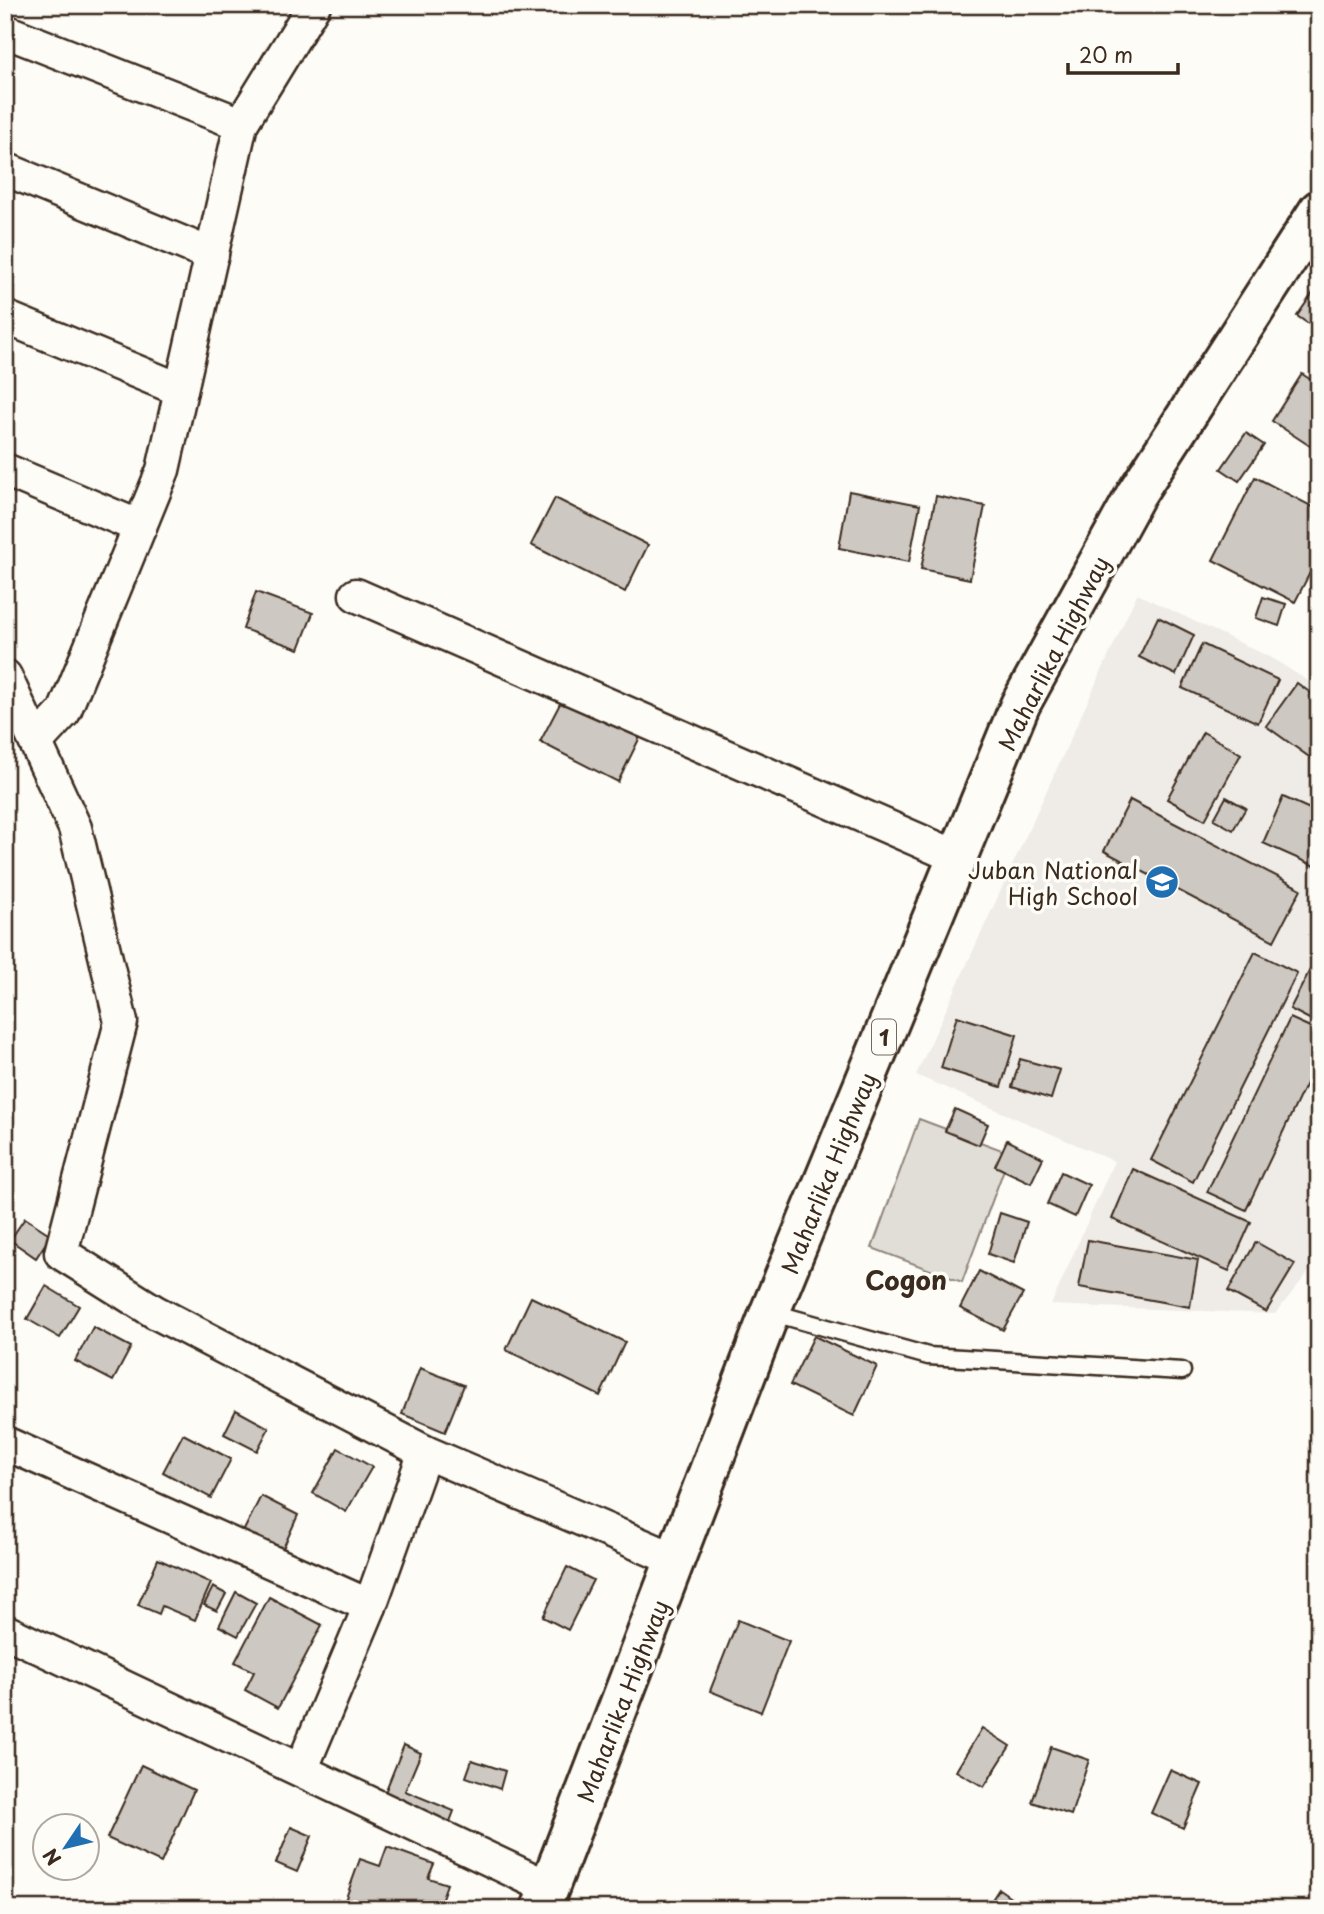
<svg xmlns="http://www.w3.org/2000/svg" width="1324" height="1914" font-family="'Playpen Sans',sans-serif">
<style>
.built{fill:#efece7}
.green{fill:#e1ded7;stroke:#8e847a;stroke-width:2}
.building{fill:#cdc8c2;stroke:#3b2a1e;stroke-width:2}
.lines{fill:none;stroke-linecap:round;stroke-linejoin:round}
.service-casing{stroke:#3b2a1e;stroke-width:21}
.minor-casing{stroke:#3b2a1e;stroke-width:37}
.trunk-casing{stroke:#3b2a1e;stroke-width:44}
.service{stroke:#fdfcf7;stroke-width:16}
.minor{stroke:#fdfcf7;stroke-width:32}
.trunk{stroke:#fdfcf7;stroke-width:38}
.labels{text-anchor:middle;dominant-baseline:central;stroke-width:7;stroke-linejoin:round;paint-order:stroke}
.shield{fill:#fdfcf7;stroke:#75695f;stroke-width:2}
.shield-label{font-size:21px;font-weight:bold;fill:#3b2a1e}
.street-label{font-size:23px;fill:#3b2a1e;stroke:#fdfcf7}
.poi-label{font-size:23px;fill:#3b2a1e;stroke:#fdfcf7;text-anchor:end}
.quarter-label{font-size:26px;font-weight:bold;fill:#3b2a1e;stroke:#fdfcf7}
</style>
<rect width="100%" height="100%" fill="#fdfcf7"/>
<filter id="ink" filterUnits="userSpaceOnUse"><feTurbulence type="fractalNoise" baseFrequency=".0143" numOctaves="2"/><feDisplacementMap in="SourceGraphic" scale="14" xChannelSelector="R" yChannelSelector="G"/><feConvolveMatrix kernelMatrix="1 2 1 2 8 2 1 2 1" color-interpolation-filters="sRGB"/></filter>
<g filter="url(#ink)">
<path class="built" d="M1137,594L1272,658L1319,688V1259L1275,1314L1051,1305L1114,1161L916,1075Z"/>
<path class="green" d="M919,1119L1010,1153L962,1282L872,1248Z"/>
<g class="building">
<path d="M1319,284V331L1297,316Z"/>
<path d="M1302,374L1319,385V440L1313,448L1272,421Z"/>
<path d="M1246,433L1264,445L1239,481L1221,469Z"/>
<path d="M1255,477L1319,510V555L1295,602L1213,560Z"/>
<path d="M849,491L920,505L909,562L839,548Z"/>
<path d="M936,496L985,506L970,579L921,569Z"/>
<path d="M555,498L648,545L625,592L531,545Z"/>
<path d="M256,592L313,613L299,649L243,629Z"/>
<path d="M1263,597L1286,604L1279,626L1256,618Z"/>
<path d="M1158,617L1194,635L1176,675L1139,657Z"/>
<path d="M1202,644L1278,680L1258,723L1182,688Z"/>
<path d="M1297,683L1319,699V764L1266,726Z"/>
<path d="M565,694L642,733L618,782L540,742Z"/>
<path d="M1203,732L1241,754L1205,820L1167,799Z"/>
<path d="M1226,797L1246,808L1233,830L1214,819Z"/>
<path d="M1283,797L1319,813V868L1263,843Z"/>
<path d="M1130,800L1301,889L1274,941L1104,851Z"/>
<path d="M1255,952L1297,973L1193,1182L1151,1160Z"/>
<path d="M1319,952V1024L1290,1009Z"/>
<path d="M957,1016L1017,1035L1001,1087L941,1068Z"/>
<path d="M1290,1018L1319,1031V1056L1246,1210L1207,1192Z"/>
<path d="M1020,1059L1060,1070L1051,1099L1012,1087Z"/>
<path d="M955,1109L988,1124L979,1145L945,1131Z"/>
<path d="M1007,1140L1043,1158L1031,1183L995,1166Z"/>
<path d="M1133,1169L1251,1222L1229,1271L1112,1219Z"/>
<path d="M1061,1172L1089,1185L1075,1217L1047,1204Z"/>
<path d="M1000,1213L1027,1222L1014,1263L988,1254Z"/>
<path d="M25,1218L51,1235L36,1258L10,1240Z"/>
<path d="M1088,1240L1198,1260L1190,1307L1079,1287Z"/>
<path d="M1256,1242L1295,1264L1266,1312L1228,1291Z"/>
<path d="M979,1271L1023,1294L1003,1330L960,1308Z"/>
<path d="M46,1286L79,1306L60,1338L27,1319Z"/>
<path d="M531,1297L625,1342L600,1396L506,1350Z"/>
<path d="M93,1327L131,1347L113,1381L75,1361Z"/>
<path d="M814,1336L877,1366L854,1416L790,1385Z"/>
<path d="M420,1368L464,1385L445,1432L402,1414Z"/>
<path d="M236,1410L269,1428L257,1451L224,1434Z"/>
<path d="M183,1434L231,1459L211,1498L163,1472Z"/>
<path d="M338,1448L372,1467L346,1512L313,1493Z"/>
<path d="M261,1496L298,1515L281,1553L242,1534Z"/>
<path d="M158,1559L211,1583L195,1620L162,1606L159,1614L138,1605Z"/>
<path d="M567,1567L593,1580L568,1630L543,1617Z"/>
<path d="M213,1587L226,1594L217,1611L204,1605Z"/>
<path d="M236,1592L256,1603L238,1636L219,1626Z"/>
<path d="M269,1597L322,1625L278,1708L245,1690L254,1672L235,1662Z"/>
<path d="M738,1620L789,1641L761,1712L710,1691Z"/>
<path d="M982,1728L1010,1746L984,1787L956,1771Z"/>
<path d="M404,1745L421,1753L405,1791L454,1811L446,1832L380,1805Z"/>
<path d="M1051,1747L1089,1760L1071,1815L1032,1802Z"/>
<path d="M472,1760L505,1771L500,1789L466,1777Z"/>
<path d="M141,1765L194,1790L161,1863L107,1838Z"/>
<path d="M1170,1770L1202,1784L1183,1828L1151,1813Z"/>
<path d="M291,1827L312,1836L297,1872L276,1863Z"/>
<path d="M387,1847L434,1864L428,1878L447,1884L438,1909H342L360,1859L380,1866Z"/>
<path d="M999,1889L1028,1909H986Z"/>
</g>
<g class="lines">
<g class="service-casing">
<path id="service" d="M770,1312L928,1356L1182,1371"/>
</g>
<g class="minor-casing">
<g id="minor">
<path d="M5,31L241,124"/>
<path d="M5,169L212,255"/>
<path d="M5,317L181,390"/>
<path d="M5,470L140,527"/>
<path d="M356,595L957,857"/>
<path d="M5,676L75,828L121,1022L61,1253L155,1312L425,1452L676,1560"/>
<path d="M36,742L64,712L163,470L241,124L314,5"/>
<path d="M5,1443L370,1606"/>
<path d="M5,1631L550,1888"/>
<path d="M301,1770L370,1606L425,1452"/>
</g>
</g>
<g class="trunk-casing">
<path id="trunk" d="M541,1909L770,1312L1020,705L1136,494L1319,210"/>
</g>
<use href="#service" class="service"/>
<use href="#minor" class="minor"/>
<use href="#trunk" class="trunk"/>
</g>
</g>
<defs>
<g id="school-disc" transform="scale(1.75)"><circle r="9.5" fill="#1f6fb2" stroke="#fdfcf7"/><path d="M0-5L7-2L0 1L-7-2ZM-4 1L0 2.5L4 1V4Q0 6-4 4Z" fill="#fff"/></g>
</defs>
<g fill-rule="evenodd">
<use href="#school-disc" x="1162" y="882"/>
</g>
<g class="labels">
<rect class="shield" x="872" y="1019.5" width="24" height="35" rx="5"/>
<g class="shield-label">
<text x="884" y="1037">1</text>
</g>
<g class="street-label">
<text transform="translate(1053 653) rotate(-63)">Maharlika Highway</text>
<text transform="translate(828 1173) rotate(-68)">Maharlika Highway</text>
<text transform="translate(622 1701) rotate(-69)">Maharlika Highway</text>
</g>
<g class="poi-label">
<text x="1138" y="869">Juban National<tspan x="1138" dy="26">High School</tspan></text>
</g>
<g class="quarter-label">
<text x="906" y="1279">Cogon</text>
</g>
</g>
<rect width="1324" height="1914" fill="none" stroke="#fdfcf7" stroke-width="28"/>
<rect x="14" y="14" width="1296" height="1886" fill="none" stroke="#3b2a1e" stroke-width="2.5" filter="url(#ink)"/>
<g transform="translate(66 1847) rotate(235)"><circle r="33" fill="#fdfcf7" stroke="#afa8a0" stroke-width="2"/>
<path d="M0-5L12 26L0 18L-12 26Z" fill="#1f6fb2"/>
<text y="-10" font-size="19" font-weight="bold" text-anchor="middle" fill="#3b2a1e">N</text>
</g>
<path d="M1068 63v10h110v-10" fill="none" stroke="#3b2a1e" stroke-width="3.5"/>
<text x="1079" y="63" font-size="21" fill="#3b2a1e" stroke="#fdfcf7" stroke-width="5" paint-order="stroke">20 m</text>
</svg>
